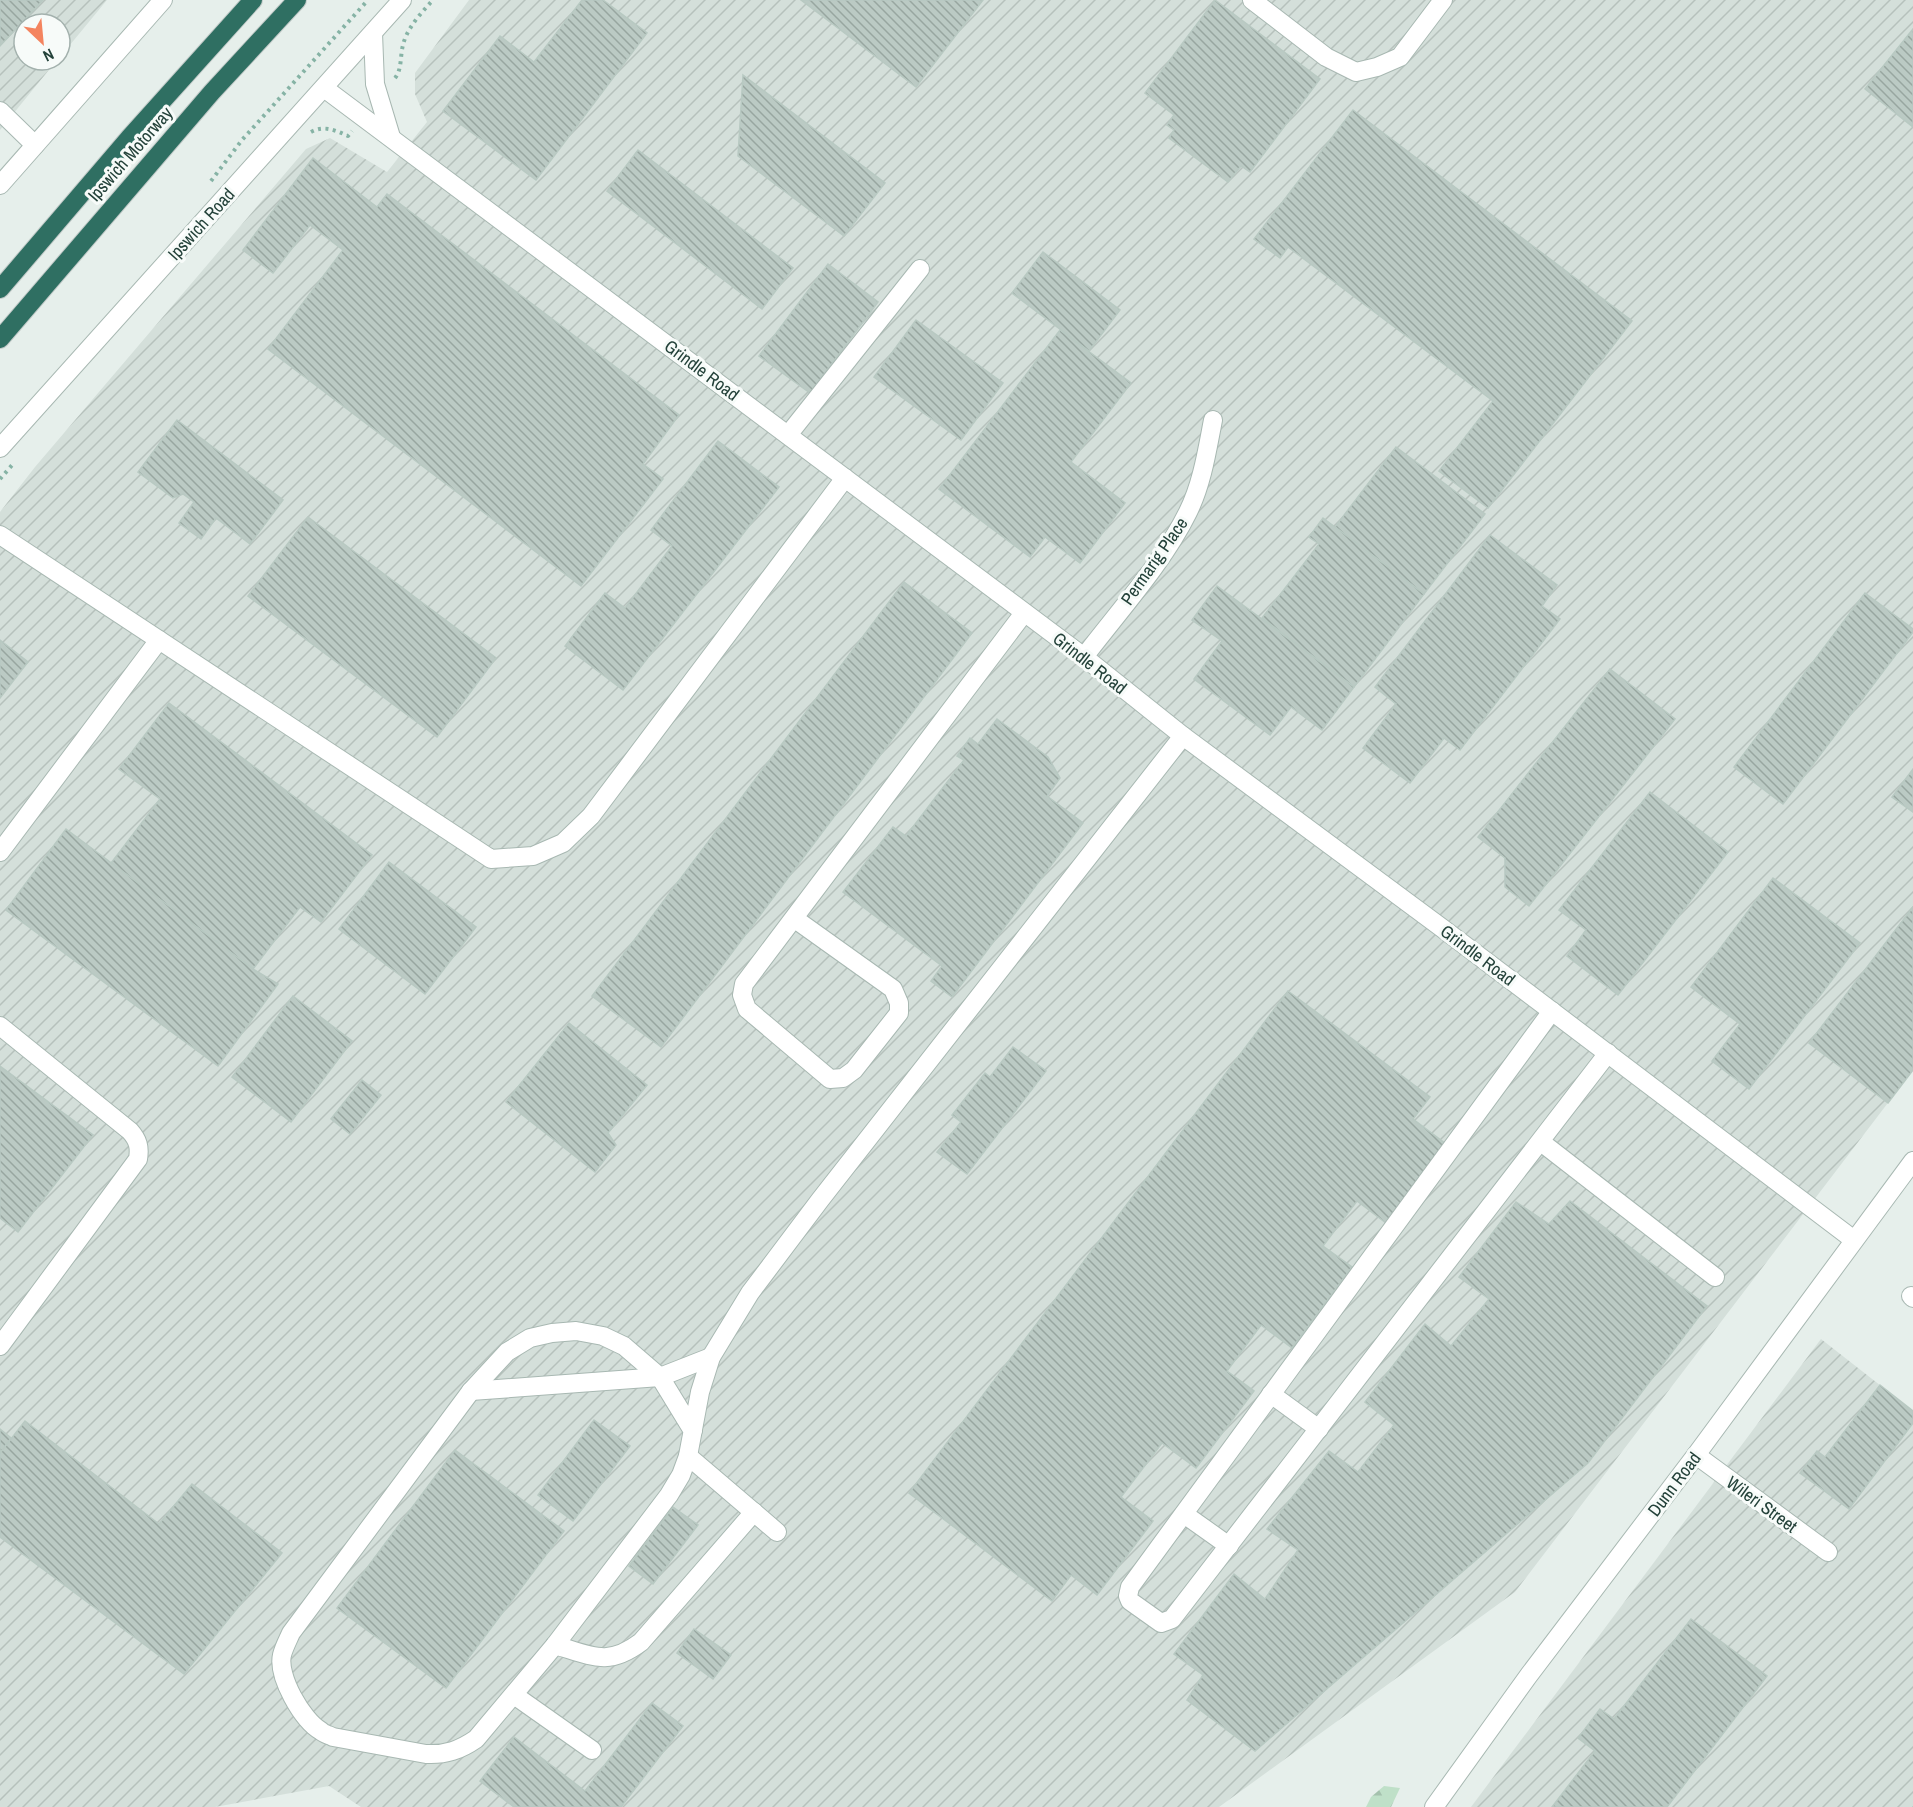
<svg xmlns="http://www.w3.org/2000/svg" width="1913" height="1807" font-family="'Archivo Narrow',sans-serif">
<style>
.industrial{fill:url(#industrial-furrows)}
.forest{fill:url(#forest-firs)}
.building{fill:url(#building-back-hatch);stroke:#b8c9c2;stroke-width:1.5}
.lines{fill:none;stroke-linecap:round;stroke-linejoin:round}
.minor-casing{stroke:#a8b8b2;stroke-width:20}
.highway-casing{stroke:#c2cac8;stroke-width:20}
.path{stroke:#86b3a5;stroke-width:4;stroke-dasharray:3 4.5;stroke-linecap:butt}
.minor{stroke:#fff;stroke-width:18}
.highway{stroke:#2f6f62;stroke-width:18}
.labels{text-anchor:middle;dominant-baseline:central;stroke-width:6;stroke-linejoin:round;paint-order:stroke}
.street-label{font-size:18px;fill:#24423a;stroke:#f7fbf9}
</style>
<defs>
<pattern id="industrial-furrows" width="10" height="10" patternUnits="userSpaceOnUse" patternTransform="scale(1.5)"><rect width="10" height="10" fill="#d4dfda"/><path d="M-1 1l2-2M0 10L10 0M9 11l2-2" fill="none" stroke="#b6c1bc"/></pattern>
<pattern id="forest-firs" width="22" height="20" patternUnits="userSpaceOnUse" patternTransform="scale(1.5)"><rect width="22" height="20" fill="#bfe0c8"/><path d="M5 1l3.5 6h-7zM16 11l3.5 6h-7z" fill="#a4c1ad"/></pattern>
<pattern id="building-back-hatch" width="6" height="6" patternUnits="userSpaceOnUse" patternTransform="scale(1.5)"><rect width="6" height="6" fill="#bbcac4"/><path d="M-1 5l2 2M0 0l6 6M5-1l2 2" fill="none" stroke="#98a6a0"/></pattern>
</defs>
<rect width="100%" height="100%" fill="#e6efeb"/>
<g class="industrial">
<path d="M0,0H107L60,57V24H24V60H57L0,130Z"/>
<path d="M469,0H1913V1070L1515,1592L1219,1807H361L329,1786L215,1807H0V512L35,467L306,149L330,138L387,172L427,122L415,94V73Z"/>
<path d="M1821,1339L1913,1411V1807H1471Z"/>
</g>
<path class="forest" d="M1384,1786L1400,1788L1391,1807H1366L1371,1797Z"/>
<g class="building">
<path d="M0,0H43L0,46Z"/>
<path d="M582,0H603L647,33L536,180L443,111L500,36L534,62Z"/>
<path d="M801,0H983L916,87Z"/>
<path d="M1215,0L1320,79L1250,172L1241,166L1228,182L1169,138L1174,130L1167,125L1174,115L1145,93Z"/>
<path d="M1913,29V127L1865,89Z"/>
<path d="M743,75L885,183L844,236L738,156Z"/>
<path d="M1353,110L1632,321L1488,508L1439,471L1493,401L1288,247L1280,258L1254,239Z"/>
<path d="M638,150L793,268L762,309L607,191Z"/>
<path d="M313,158L377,207L387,194L679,415L643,464L663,479L581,586L268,349L343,250L310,225L273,273L243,250Z"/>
<path d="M1043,252L1120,310L1089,351L1012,293Z"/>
<path d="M828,264L878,302L810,393L759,356Z"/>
<path d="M916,320L1003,383L961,440L874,377Z"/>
<path d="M1060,330L1131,383L1071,462L1125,503L1080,563L1045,537L1030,557L939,489Z"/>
<path d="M177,420L283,500L250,544L216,518L201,539L179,523L194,502L183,494L173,498L138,472Z"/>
<path d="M718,441L779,487L623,690L565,646L605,593L625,608L672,546L651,530Z"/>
<path d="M1396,447L1485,514L1424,594L1335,527Z"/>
<path d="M308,517L496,658L437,737L248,596Z"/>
<path d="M1323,518L1424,594L1354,687L1262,618L1319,544L1309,537Z"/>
<path d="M1490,535L1557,585L1542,606L1560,619L1460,750L1444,738L1410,783L1363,748L1396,704L1375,687Z"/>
<path d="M904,582L972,633L661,1047L592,996Z"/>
<path d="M1217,586L1354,687L1322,730L1291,707L1270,735L1194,679L1222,641L1192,620Z"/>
<path d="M1865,593L1913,629V632L1783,804L1734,767Z"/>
<path d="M0,640L28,662L0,698Z"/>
<path d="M1610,669L1675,719L1529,906L1505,887V858L1478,837Z"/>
<path d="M169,703L372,855L321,922L300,907L253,969L111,863L160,799L119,769Z"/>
<path d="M997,719L1048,757L1060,778L1047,796L1083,823L952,997L931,981L942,966L843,892L893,827L906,836L964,760L957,756L970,738L978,744Z"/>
<path d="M1913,769V812L1892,797Z"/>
<path d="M1650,792L1728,852L1618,995L1567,956L1586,930L1559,910Z"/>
<path d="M66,829L253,969L278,984L218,1066L6,910Z"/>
<path d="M389,862L476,927L425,994L339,929Z"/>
<path d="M1773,878L1860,943L1749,1089L1712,1061L1740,1024L1691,987Z"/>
<path d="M1913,907V1070L1888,1103L1809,1043Z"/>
<path d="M1288,991L1430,1097L1413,1119L1446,1144L1386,1223L1357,1201L1323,1246L1352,1267L1292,1348L1261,1325L1227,1371L1254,1391L1196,1468L1162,1443L1121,1497L1153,1521L1097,1595L1071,1575L1052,1601L909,1493Z"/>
<path d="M293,996L352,1041L291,1122L232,1077Z"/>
<path d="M569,1023L647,1085L608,1133L616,1145L595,1172L506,1102Z"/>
<path d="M1013,1047L1046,1071L967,1174L937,1152L961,1122L952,1115L985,1073L990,1077Z"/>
<path d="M0,1066L93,1135L18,1232L0,1218Z"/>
<path d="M362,1080L381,1095L350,1134L331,1119Z"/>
<path d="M1570,1201L1707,1306L1588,1463L1255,1751L1187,1700L1203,1675L1174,1654L1234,1574L1265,1599L1298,1550L1267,1529L1329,1451L1358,1472L1394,1425L1365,1402L1425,1324L1451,1346L1489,1299L1459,1277L1516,1202L1549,1224Z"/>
<path d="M1880,1385L1913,1411V1423L1849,1509L1800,1473L1817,1451L1825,1457Z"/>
<path d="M594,1420L630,1446L573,1521L538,1495Z"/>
<path d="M25,1421L159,1524L192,1484L282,1553L184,1674L0,1537V1453Z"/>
<path d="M0,1429L11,1438L0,1453Z"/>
<path d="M455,1450L564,1531L446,1688L337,1608Z"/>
<path d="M673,1507L698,1525L653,1584L629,1566Z"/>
<path d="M1691,1619L1767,1676L1667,1807H1552L1595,1751L1578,1738L1600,1709L1614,1719Z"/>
<path d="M694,1629L731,1655L713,1679L677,1653Z"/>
<path d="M652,1703L683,1726L621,1807H514L480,1781L514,1737L585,1791Z"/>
</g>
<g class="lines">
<g class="minor-casing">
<g id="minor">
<path d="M1252,0L1326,57L1356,72L1377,67L1400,57L1443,0"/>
<path d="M373,33L375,84L391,137"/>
<path d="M324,88L1084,657L1183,736L1442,928L1854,1240"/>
<path d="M0,111L35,145"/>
<path d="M0,185L163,0"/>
<path d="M788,435L920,269"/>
<path d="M0,448L402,0"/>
<path d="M0,535L491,859L533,856L563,843L591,816L845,478"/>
<path d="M1084,657C1118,612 1163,563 1188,512C1202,484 1207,451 1213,420"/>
<path d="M0,852L159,640"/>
<path d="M795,919L893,989L899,1003V1013L854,1070L843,1078L830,1079L747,1009L742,995L744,984L1024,613"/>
<path d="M1552,1011L1130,1587L1128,1596L1130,1601L1161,1623L1172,1619L1608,1053"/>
<path d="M0,1026L130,1131C138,1140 140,1147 138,1159L0,1346"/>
<path d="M1541,1142L1715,1277"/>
<path d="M1911,1296L1913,1298"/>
<path d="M471,1391L660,1377L711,1357"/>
<path d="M1271,1394L1319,1429"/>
<path d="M693,1431L660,1377L624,1346L603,1336L576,1331L552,1333L530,1338L507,1352L471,1391L291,1633C288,1640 284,1647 282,1655C277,1676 302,1720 321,1731C324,1734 329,1735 333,1737L426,1754C446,1755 460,1750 476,1739L555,1645L669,1495L681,1475L688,1456L700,1392L711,1357L750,1293L820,1200L1183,736"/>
<path d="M1696,1455L1828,1552"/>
<path d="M688,1456L777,1532"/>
<path d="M1184,1514L1229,1546"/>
<path d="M555,1645C592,1656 608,1667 641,1642L754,1512"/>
<path d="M514,1695L592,1750"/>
<path d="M1434,1807L1529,1675L1696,1455L1913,1161"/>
</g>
</g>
<g class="highway-casing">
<g id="highway">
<path d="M0,289L129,138L253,0"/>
<path d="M0,339L212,92L297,0"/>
</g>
</g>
<g class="path">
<path d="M395,78C402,70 400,56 403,45C407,28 421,13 433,0"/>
<path d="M311,132C324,125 335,130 348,136L352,131"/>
<path d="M211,181L242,140L368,0"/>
<path d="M0,479L13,464"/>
</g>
<use href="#minor" class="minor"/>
<use href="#highway" class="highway"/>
</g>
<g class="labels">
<g class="street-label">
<text transform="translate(130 154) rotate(-49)">Ipswich Motorway</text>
<text transform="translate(201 224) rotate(-48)">Ipswich Road</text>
<text transform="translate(702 370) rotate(37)">Grindle Road</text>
<text transform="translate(1154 561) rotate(-55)">Permarig Place</text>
<text transform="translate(1090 663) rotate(38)">Grindle Road</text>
<text transform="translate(1478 955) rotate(37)">Grindle Road</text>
<text transform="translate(1674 1484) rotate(-53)">Dunn Road</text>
<text transform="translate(1762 1504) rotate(36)">Wileri Street</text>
</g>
</g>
<g transform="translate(42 42) rotate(154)"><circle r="28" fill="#f7fbf9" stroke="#a3b1ad" stroke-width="1.5"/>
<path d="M0-4.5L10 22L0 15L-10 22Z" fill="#f4845f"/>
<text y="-9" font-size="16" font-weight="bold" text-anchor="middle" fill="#24423a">N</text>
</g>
</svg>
